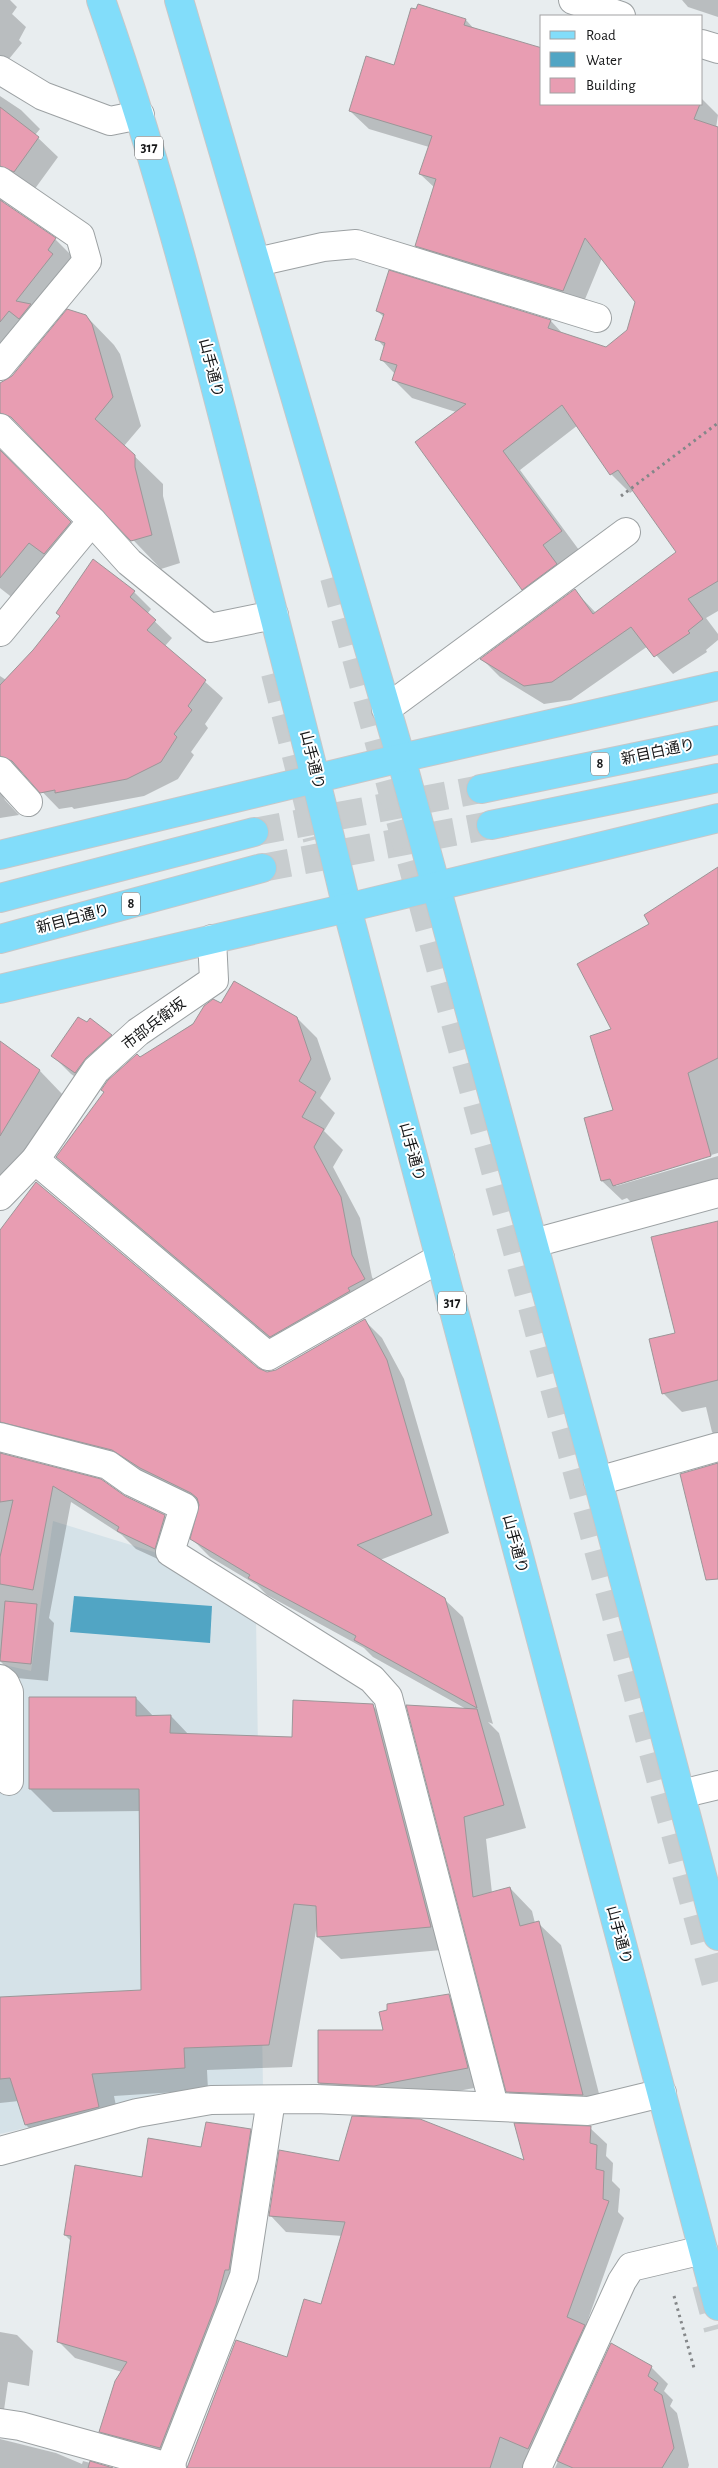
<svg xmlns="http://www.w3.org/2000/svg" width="718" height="2468" font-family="'Alegreya Sans','Noto Sans JP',sans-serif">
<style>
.built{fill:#d5e2e8}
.water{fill:#51a5c4}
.shadow{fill:#0003}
.building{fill:#e89db2;stroke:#9c9698}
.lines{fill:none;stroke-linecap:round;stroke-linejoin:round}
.major-tunnel{stroke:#c8cdcf;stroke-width:28;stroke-dasharray:28 14;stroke-linecap:butt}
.highway-tunnel{stroke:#c8cdcf;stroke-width:28;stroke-dasharray:28 14;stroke-linecap:butt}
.minor-casing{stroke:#9ca1a3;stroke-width:30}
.major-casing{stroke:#c7c7c8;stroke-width:30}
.path{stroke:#848789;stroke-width:3;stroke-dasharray:2.5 4;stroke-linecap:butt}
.minor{stroke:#fff;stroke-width:28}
.major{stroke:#82ddfa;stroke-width:28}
.labels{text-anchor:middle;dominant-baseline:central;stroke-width:4;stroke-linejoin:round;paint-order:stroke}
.shield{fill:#fff;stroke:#5c5d5d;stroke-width:1}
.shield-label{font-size:14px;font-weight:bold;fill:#161718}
.street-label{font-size:15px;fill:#161718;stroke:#fff}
</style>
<rect width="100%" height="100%" fill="#e8edef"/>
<path class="built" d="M53,1521L154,1552L256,1616L263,2090L162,2096L0,2134V1664L31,1671Z"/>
<path class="water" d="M74,1596L212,1606L210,1643L70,1632Z"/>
<g class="shadow">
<path d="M0,0H10L17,7L12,14L26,27L19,40L22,43L0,70Z"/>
<path d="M682,0H718V17L688,7Z"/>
<path d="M466,20L542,104H702V99L718,115L716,128L718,129V611L706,618L718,634V640L706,650L707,652L673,674L648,646L571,700L544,704L500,677L482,659L575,591L596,613L677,552L634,490L630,493L611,474L578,425L520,470L579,550L541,607L523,589L456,412L412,398L393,379L395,374L381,359L385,348L377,339L384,317L377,311L390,272L551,321L563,334L606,348L628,331L637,302L602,258L581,309L435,264L417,246L435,188L420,174L429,147L369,129L350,111L395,67Z"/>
<path d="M0,96L21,110L40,129L35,135L58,157L34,190L3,199L4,204L55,239L74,258L0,363Z"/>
<path d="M86,316L114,345L120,354L141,426L124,446L163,484V496L180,563L161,569L0,401V385L13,377Z"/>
<path d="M0,452L87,540L14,599L0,588Z"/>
<path d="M134,592L151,609L147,614L172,638L165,646L223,698L205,724L208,728L191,752L194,755L178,779L144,796L74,809L72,807L59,809L24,773L15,772L1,792L5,800L19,815L0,818V676L6,680Z"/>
<path d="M718,873V1153L616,1183V1186L718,1156V1179L633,1204L627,1198L622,1200L602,1181L615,1110L613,1030L651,925Z"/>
<path d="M222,1004L297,1018L317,1038L331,1079L320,1098L335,1113L324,1131L343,1150L333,1167L360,1218L372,1277L384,1299L291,1356L77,1177L57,1157L140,1059Z"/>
<path d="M111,1036L129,1053L94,1090L71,1074L53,1056Z"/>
<path d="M0,1043L40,1071L64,1096L0,1201Z"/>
<path d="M718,1222V1438L712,1432L706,1407L682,1412L663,1393L677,1334Z"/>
<path d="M0,1241L267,1373L276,1371L364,1320L382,1338L404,1379L449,1533L380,1560L444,1599L463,1617L493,1724L488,1722L499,1733L526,1828L486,1839L492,1893L510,1888L532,1911L535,1923H538L561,1945L605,2117L530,2114L508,2091L408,1707L468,1710L373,1657L364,1648L267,1595L257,1585L210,1557L192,1539L200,1506L159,1486L2,1452V1455L124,1497L164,1516L182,1534L173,1566L136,1549L122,1535L71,1502L49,1618L54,1623L48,1681L17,1678L0,1661Z"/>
<path d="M136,1698L154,1717L171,1716L189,1735L293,1738L373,1706L396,1729L453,1949L341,1959L318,1937L317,1925L292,2067L207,2070L208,2090L114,2096L121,2130L49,2148L26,2125L19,2101L0,2103V1998L142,1991L141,1811L53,1812L30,1789Z"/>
<path d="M448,1996L467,2014L485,2086L393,2103L337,2101L319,2083L385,2031Z"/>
<path d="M590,2128L607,2144L606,2156L613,2163L612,2181L620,2189L618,2212L624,2218L585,2328L600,2342L543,2468H222L322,2306L343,2236L286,2232L270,2215L339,2162H526Z"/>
<path d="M250,2130L267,2147L179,2456L117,2448L100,2431L122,2372L75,2358L58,2341L71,2241L65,2235L143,2179L202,2148Z"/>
<path d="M0,2332L17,2335L33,2351L29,2386L8,2382L0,2438Z"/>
<path d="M611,2345L651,2367L668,2384L664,2391L673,2400L670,2406L677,2413L689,2465L688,2468H555Z"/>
<path d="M0,2439L56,2453L82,2464L83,2461L109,2468H0Z"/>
</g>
<g class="building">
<path d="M418,4L466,19L464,25L542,48V104H700L694,119L718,127V581L688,599L703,619L688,631L690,633L654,657L631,627L552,682L524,686L480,659L575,589L593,614L676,552L618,470L610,475L562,405L503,451L562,531L543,545L557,564L522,590L415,442L466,404L392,380L397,365L380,360L385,343L375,340L384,314L376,311L389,270L551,320L548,328L606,347L627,330L635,302L585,238L563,291L415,246L436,179L419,174L432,136L349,111L366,56L394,65L411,8L416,9Z"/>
<path d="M0,107L39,137L14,172L0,166Z"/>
<path d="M0,200L56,238L48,250L53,254L16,301L31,304L19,319L9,311L0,322Z"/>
<path d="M67,309L86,315L92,324L113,397L95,419L135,455V467L152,535L131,541L11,417L0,413V383L12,376Z"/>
<path d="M0,450L71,522L44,554L29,543L0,578Z"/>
<path d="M93,559L135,591L130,597L156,620L147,630L206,680L188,706L192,710L174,734L177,737L161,762L127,779L55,793V790L40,793L12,761L0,756V685L33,650L60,616L56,613Z"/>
<path d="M718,867V1058L688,1073L711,1156L613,1186L610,1179L601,1181L584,1118L613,1110L590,1036L611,1029L577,964L649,924L644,915Z"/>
<path d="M234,981L297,1017L311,1059L299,1081L316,1092L302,1117L324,1129L314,1147L341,1197L352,1255L365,1279L348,1288L350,1291L270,1337L56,1157L104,1092L101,1090L108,1080L137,1054L140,1057L193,1024L204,1006L213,999L221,1003Z"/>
<path d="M78,1017L87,1022L90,1018L112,1035L86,1058L75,1073L51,1056Z"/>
<path d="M0,1041L40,1070L0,1136Z"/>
<path d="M36,1182L258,1368L267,1372L276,1370L365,1319L387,1360L432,1515L357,1545L445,1598L477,1708L354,1640L356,1636L248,1578L250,1575L190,1539L199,1505L197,1498L191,1493L140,1468L112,1450L0,1422V1230Z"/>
<path d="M718,1221V1380L662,1394L649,1339L675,1333L651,1237Z"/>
<path d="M0,1453L101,1479L125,1496L165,1515L155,1549L117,1531L119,1527L53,1486L33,1590L0,1584V1557L13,1500L0,1502Z"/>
<path d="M718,1463V1579L706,1580L680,1474Z"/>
<path d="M5,1601L37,1604L31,1664L0,1661Z"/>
<path d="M29,1697H136V1716L171,1715L170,1733L292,1737L293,1700L373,1704L431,1927L317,1937L316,1906L294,1904L269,2045L184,2048L185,2068L92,2074L99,2107L25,2125L10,2078L0,2079V1997L141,1990L139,1789H29Z"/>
<path d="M406,1705L477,1709L504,1805L464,1817L473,1897L510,1887L520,1926L539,1921L583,2095L506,2092Z"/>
<path d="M449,1994L468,2068L374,2086L318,2083V2030H383L379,2012L387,2010V2004Z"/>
<path d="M352,2116L420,2119L524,2160L514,2123L591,2126L590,2143L597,2145L596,2169L604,2171L603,2199L609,2201L567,2317L585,2325L528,2449L500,2437L490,2468H187L236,2340L287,2357L304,2299L321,2304L345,2222L269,2216L279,2150L339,2161Z"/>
<path d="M206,2122L251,2129L229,2270H225L216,2304L160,2448L99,2432L115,2381L127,2362L57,2342L71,2236L64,2235L75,2165L142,2177L148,2138L201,2147Z"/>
<path d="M611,2343L652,2366L648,2376L658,2383L654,2390L662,2395L674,2448L662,2468H573L557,2461Z"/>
<path d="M90,2461L113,2468H88Z"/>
</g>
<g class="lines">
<g class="major-tunnel">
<path d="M254,832L481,789"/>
<path d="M262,868L491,825"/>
</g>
<g class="highway-tunnel">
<path d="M334,577L718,1992"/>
<path d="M275,673L317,839"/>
<path d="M706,2284L718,2329"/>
</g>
<g class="minor-casing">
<g id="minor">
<path d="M573,0L621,16"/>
<path d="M702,44L718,49"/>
<path d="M0,70L43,96L110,121L140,115"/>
<path d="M0,181L80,236L87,261L0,366"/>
<path d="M257,262L323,247L356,244L597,318"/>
<path d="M0,428L92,521L129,562L210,628L274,615"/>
<path d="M0,632L92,521"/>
<path d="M386,709L626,532"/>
<path d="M0,771L28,802"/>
<path d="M35,1160L268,1356L440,1258"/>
<path d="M0,1196L35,1160L96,1070L138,1032L214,980L212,939"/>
<path d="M534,1243L718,1193"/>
<path d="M0,1437L108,1465L132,1482L184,1507L170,1552L372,1679L388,1697L494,2106"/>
<path d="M598,1481L718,1447"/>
<path d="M0,1679L5,1683L9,1692V1781"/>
<path d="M681,1794L718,1785"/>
<path d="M0,2151L137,2113L211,2100L316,2099L588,2111L662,2093"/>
<path d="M0,2423L20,2426L172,2468"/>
<path d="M169,2468L244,2276L271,2100"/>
<path d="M537,2468L622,2281L631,2267L703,2250"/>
</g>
</g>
<g class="major-casing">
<g id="major">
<path d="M101,0C160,168 204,341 248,514C281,645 316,776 347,908L718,2306"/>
<path d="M179,0L401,758L598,1481L718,1936"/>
<path d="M481,789L718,740"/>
<path d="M491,825L718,778"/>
<path d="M0,855L401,758L718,686"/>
<path d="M0,898L254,832"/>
<path d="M0,939L262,868"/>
<path d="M0,989L347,908L718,818"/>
</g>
</g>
<g class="path">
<path d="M621,496L718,423"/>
<path d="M674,2296L694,2368"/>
</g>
<use href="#minor" class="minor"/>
<use href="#major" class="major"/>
</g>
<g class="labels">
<g class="shield">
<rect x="135" y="136.5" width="28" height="23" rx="4"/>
<rect x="591" y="752.5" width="18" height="23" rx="4"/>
<rect x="122" y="892.5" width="18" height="23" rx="4"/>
<rect x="438" y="1291.5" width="28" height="23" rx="4"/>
</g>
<g class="shield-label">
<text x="149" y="148">317</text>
<text x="600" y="764">8</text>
<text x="131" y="904">8</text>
<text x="452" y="1303">317</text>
</g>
<g class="street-label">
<text transform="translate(211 368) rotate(76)">山手通り</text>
<text transform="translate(658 752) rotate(-12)">新目白通り</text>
<text transform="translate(312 760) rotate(76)">山手通り</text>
<text transform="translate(73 919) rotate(-15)">新目白通り</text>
<text transform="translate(154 1024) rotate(-37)">市部兵衛坂</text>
<text transform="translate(412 1152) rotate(75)">山手通り</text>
<text transform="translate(515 1544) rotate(75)">山手通り</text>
<text transform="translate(619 1935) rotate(75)">山手通り</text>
</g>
</g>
<rect x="540" y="15" width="162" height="90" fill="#ffffff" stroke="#a2a2a3"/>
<rect x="550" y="31" width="25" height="8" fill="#82ddfa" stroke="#a2a2a3"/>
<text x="586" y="40" font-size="15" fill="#161718">Road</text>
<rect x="550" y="52" width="25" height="15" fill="#51a5c4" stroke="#a2a2a3"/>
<text x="586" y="65" font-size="15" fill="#161718">Water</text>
<rect x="550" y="78" width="25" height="15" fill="#e89db2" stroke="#a2a2a3"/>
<text x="586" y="90" font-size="15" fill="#161718">Building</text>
</svg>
